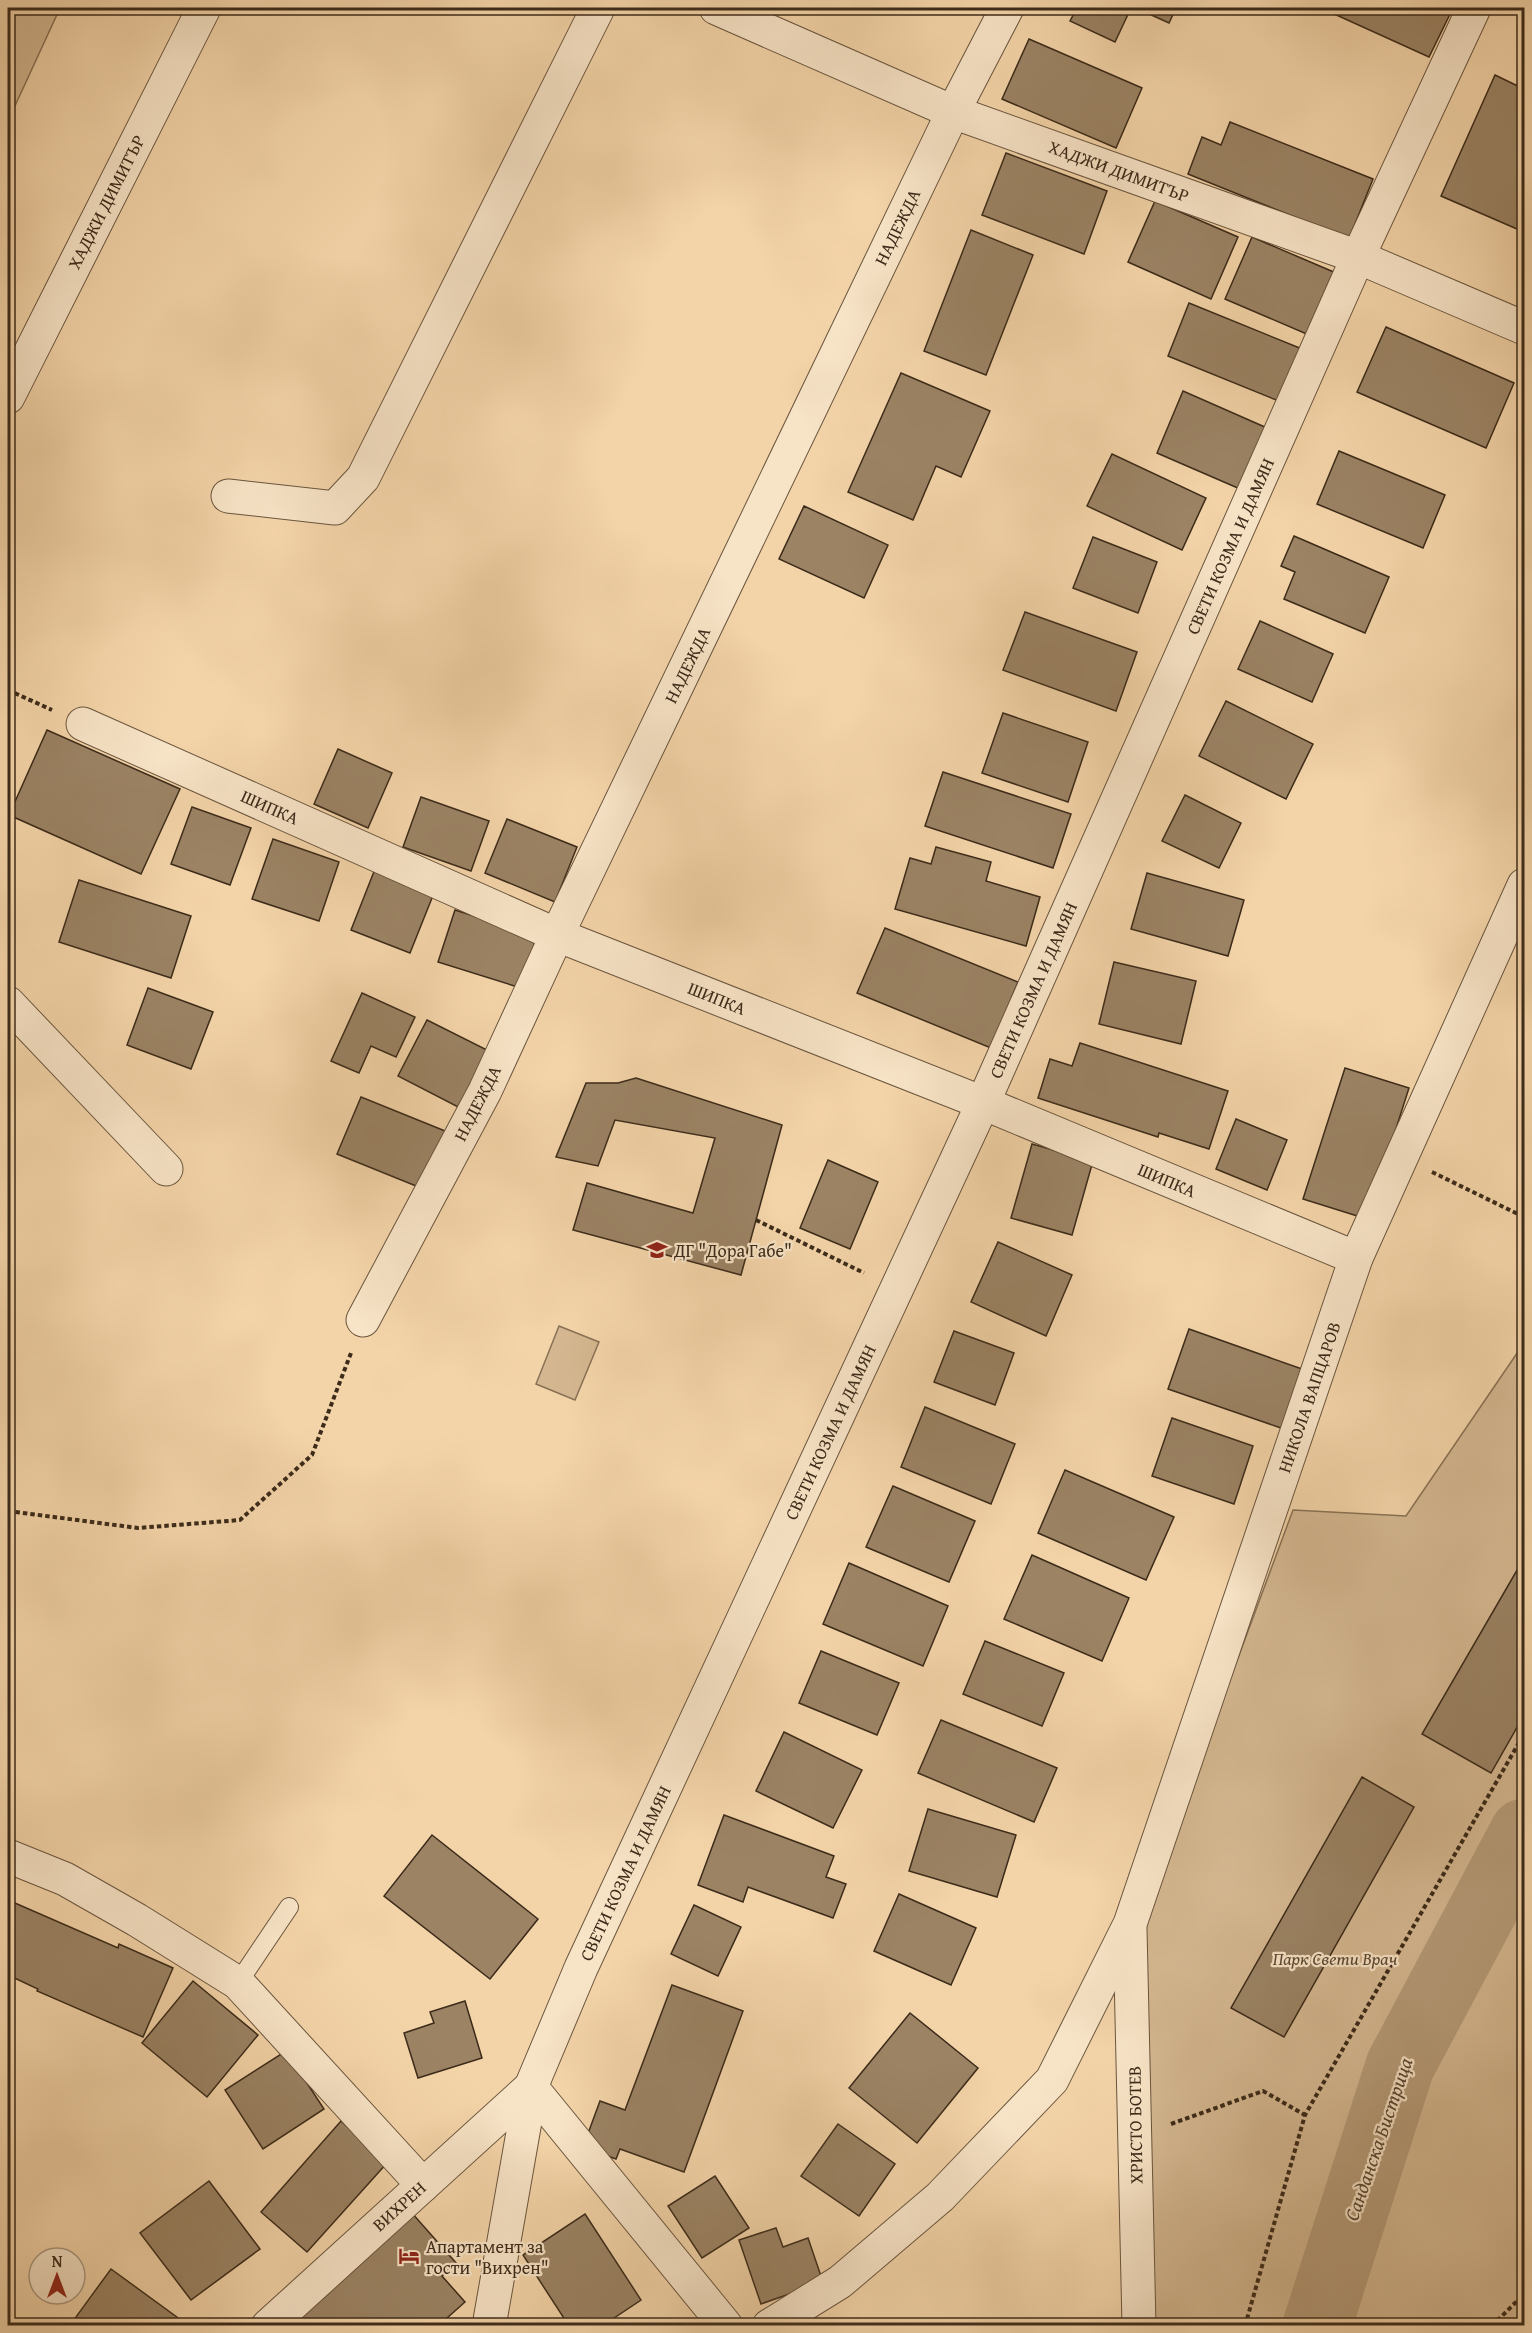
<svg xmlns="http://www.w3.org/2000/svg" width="1532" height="2333" font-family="'Gentium Book Plus',serif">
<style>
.green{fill:#d4b790;stroke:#887155;stroke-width:1.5}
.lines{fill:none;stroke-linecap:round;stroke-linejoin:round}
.river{stroke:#b59b78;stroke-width:69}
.building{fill:#9b8364;stroke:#3c2b1a;stroke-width:1.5}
.lane-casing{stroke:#6a553e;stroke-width:20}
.street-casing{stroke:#6a553e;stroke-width:35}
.path{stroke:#3c2b1a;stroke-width:4;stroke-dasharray:4.5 3;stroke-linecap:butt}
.lane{stroke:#f7e3c6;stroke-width:18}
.street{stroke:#f7e3c6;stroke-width:33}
.labels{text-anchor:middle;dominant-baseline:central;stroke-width:4.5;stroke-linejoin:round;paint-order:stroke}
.street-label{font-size:18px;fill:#3c2b1a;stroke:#f7e3c6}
.poi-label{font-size:18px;fill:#3c2b1a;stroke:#f7e3c6;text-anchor:start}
.park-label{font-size:18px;font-style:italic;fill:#5a4732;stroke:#f7e3c6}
.water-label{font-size:20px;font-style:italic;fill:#5a4732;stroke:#f7e3c6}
</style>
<rect width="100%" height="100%" fill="#f3d4a8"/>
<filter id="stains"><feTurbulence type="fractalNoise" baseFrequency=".00333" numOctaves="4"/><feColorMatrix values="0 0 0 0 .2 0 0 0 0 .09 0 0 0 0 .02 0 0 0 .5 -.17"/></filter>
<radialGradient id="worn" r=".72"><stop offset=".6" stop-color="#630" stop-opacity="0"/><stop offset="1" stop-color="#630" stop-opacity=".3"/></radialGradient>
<g class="green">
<path d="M8,8H60L8,121Z"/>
<path d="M559,1326L599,1342L575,1400L536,1384Z"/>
<path d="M1524,1343V2325H1149L1144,1911L1293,1510L1406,1516Z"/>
</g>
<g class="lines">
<path class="river" d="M1317,2326L1400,2066L1524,1833"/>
</g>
<g class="building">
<path d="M1077,8H1131L1115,42L1070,21Z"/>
<path d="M1136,8H1176L1169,23Z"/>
<path d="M1321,8H1453L1429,57Z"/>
<path d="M1029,39L1142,88L1116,148L1002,99Z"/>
<path d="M1495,75L1524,89V232L1441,196Z"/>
<path d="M1230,122L1373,179L1349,239L1188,174L1202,137L1221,145Z"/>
<path d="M1006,153L1107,191L1084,254L982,215Z"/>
<path d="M1155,201L1238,237L1211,299L1128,262Z"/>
<path d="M971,230L1033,255L986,375L924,351Z"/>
<path d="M1252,237L1336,273L1309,335L1225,299Z"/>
<path d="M1189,303L1307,351L1286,404L1168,356Z"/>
<path d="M1386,327L1514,383L1486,448L1357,392Z"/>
<path d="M901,373L990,411L961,477L936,466L913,520L848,492Z"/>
<path d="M1183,391L1267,428L1240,489L1157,453Z"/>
<path d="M1524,417V432L1520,430Z"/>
<path d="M1339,451L1445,495L1423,548L1317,504Z"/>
<path d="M1112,454L1206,498L1182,550L1087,506Z"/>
<path d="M804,506L888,545L864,598L779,559Z"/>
<path d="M1294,536L1389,577L1365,633L1284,599L1295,572L1281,566Z"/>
<path d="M1093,537L1157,562L1138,613L1073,588Z"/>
<path d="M1025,612L1137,652L1116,711L1003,670Z"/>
<path d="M1260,621L1333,654L1312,702L1238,669Z"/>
<path d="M1226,701L1313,744L1286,799L1199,756Z"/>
<path d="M1003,713L1088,742L1068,802L982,773Z"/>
<path d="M47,730L180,789L141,874L9,815Z"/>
<path d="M338,749L392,773L368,828L314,804Z"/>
<path d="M943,772L1071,814L1053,868L925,826Z"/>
<path d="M1185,795L1241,823L1219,868L1162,841Z"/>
<path d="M421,797L489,821L471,871L403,847Z"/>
<path d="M192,807L251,828L230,885L171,864Z"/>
<path d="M507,819L577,847L555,902L485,873Z"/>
<path d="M273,839L339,862L319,921L252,899Z"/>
<path d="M936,847L991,862L986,881L1040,897L1026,946L895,909L910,858L931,864Z"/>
<path d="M375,869L434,893L410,953L351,930Z"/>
<path d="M1147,873L1244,900L1228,956L1131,929Z"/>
<path d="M79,880L191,916L171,978L59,942Z"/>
<path d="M455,910L537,936L521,988L438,962Z"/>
<path d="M885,928L1018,982L991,1048L857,993Z"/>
<path d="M1114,962L1196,981L1181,1044L1099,1024Z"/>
<path d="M148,988L213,1012L191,1069L127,1045Z"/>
<path d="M362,993L415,1017L396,1057L371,1046L359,1073L331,1061Z"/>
<path d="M427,1020L491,1052L462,1109L398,1076Z"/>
<path d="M1080,1043L1228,1091L1209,1149L1159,1133L1158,1137L1038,1098L1050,1059L1072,1066Z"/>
<path d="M1345,1068L1409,1088L1367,1219L1303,1199Z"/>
<path d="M636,1078L782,1125L741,1275L573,1230L587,1183L693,1213L715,1138L615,1120L598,1166L556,1157L586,1083H618Z"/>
<path d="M361,1097L450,1133L426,1190L337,1154Z"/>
<path d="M1236,1119L1287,1140L1267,1190L1216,1169Z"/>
<path d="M1032,1144L1093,1161L1072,1235L1011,1218Z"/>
<path d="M828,1160L878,1182L850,1249L800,1228Z"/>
<path d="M998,1242L1072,1275L1046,1336L971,1302Z"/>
<path d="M1189,1329L1302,1369L1281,1428L1168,1389Z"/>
<path d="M954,1331L1014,1353L995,1405L934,1382Z"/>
<path d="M925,1407L1015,1444L991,1504L901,1467Z"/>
<path d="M1172,1418L1253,1446L1234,1504L1152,1476Z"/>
<path d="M1065,1470L1174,1517L1146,1580L1038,1533Z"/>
<path d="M893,1486L975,1521L949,1582L866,1547Z"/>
<path d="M1032,1555L1129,1598L1102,1661L1004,1619Z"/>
<path d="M849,1563L948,1606L923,1666L823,1624Z"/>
<path d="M1520,1565L1524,1567V1715L1491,1773L1422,1734Z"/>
<path d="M985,1641L1064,1673L1042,1726L963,1694Z"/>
<path d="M821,1651L899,1683L877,1735L799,1703Z"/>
<path d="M941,1720L1057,1768L1034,1822L918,1773Z"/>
<path d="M784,1732L862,1770L833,1828L756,1791Z"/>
<path d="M1362,1777L1414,1807L1284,2037L1231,2008Z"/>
<path d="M928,1809L1016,1835L997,1897L909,1871Z"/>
<path d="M724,1815L834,1856L826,1877L846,1884L833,1918L748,1887L743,1902L698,1885Z"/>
<path d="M432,1835L538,1919L490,1979L384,1896Z"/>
<path d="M899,1894L976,1928L951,1985L874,1951Z"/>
<path d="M8,1900L118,1948L119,1944L173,1968L143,2037L37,1991L38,1989L8,1975Z"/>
<path d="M694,1905L741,1927L718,1976L671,1954Z"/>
<path d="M193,1981L258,2035L207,2097L142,2043Z"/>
<path d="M672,1985L743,2011L684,2172L620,2149L616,2159L583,2147L600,2101L625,2110Z"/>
<path d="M465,2001L482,2058L418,2078L404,2033L434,2023L430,2012Z"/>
<path d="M910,2013L978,2068L917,2143L849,2088Z"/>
<path d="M286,2051L324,2109L263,2149L225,2090Z"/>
<path d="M341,2121L387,2163L307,2252L261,2212Z"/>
<path d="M838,2124L895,2164L859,2216L801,2176Z"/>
<path d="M715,2176L749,2228L702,2258L668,2206Z"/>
<path d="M209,2181L260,2249L191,2300L140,2233Z"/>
<path d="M411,2212L457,2264L442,2276L465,2302L438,2326H308L296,2312Z"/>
<path d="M585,2214L641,2300L602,2326H569L523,2255Z"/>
<path d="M776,2228L783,2247L808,2238L823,2282L761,2304L739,2240Z"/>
<path d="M111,2269L185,2323L184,2326H79L73,2321Z"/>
</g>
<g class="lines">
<g class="lane-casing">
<path id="lane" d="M238,1983L289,1907"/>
</g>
<g class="street-casing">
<g id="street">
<path d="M716,8L953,112L1358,257L1524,328"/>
<path d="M8,397L204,8"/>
<path d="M228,496L335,508L363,478L598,8"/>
<path d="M83,724L557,935L983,1103L1356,1258"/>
<path d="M8,1003L166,1169"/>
<path d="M363,1320L485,1091L557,935L953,112L1007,8"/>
<path d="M8,1856L65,1879L137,1920L238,1983L423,2185"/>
<path d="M1130,1929L1139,2326"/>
<path d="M531,2087L726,2326"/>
<path d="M268,2326L531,2087"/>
<path d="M489,2326L531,2087L581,1968L983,1103L1358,257L1474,8"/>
<path d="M769,2326L840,2282L940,2197L1052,2080L1130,1924L1356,1258L1524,885"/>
</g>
</g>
<g class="path">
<path d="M8,690L52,710"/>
<path d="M1432,1172L1524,1217"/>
<path d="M756,1220L864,1273"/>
<path d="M8,1511L138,1528L240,1520L312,1455L351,1353"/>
<path d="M1171,2124L1263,2091L1305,2115"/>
<path d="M1245,2326L1305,2115L1524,1734"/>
<path d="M1492,2326L1524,2294"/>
</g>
<use href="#lane" class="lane"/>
<use href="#street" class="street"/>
</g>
<defs>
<g id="school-bare" transform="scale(1.62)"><path d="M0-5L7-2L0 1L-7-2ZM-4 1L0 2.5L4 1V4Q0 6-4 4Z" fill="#8f2418" stroke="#f7e3c6" stroke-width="2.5" paint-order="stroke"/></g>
<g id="hotel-bare" transform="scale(1.62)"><path d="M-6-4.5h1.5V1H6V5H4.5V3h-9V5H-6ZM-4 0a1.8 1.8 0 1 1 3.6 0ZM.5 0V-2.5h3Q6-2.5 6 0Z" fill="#8f2418" stroke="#f7e3c6" stroke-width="2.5" paint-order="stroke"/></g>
</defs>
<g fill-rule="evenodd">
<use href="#school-bare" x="657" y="1250"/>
<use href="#hotel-bare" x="409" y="2256"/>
</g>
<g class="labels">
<g class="street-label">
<text transform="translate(1119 171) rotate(20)">ХАДЖИ ДИМИТЪР</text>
<text transform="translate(106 202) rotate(-63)">ХАДЖИ ДИМИТЪР</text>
<text transform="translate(897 227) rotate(-64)">НАДЕЖДА</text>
<text transform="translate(1230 546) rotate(-66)">СВЕТИ КОЗМА И ДАМЯН</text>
<text transform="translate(687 665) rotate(-64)">НАДЕЖДА</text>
<text transform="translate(270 807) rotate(24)">ШИПКА</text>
<text transform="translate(1033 990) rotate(-66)">СВЕТИ КОЗМА И ДАМЯН</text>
<text transform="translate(717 998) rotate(22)">ШИПКА</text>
<text transform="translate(477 1103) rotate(-63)">НАДЕЖДА</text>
<text transform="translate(1167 1180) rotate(23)">ШИПКА</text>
<text transform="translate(1309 1397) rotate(-71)">НИКОЛА ВАПЦАРОВ</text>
<text transform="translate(830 1432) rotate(-65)">СВЕТИ КОЗМА И ДАМЯН</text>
<text transform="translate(625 1873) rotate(-65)">СВЕТИ КОЗМА И ДАМЯН</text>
<text transform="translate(1135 2125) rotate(-91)">ХРИСТО БОТЕВ</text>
<text transform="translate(399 2206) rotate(-42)">ВИХРЕН</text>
</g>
<g class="poi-label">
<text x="674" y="1250">ДГ "Дора Габе"</text>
<text x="426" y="2246">Апартамент за<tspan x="426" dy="21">гости "Вихрен"</tspan></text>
</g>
<g class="park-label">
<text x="1335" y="1958">Парк Свети Врач</text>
</g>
<g class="water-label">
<text transform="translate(1378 2139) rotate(-71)">Санданска Бистрица</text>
</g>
</g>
<rect width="1532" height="2333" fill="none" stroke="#f3d4a8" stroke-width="30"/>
<rect x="9" y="9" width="1514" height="2315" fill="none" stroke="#3c2b1a" stroke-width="3"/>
<rect x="15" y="15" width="1502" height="2303" fill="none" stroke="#3c2b1a" stroke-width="1.5"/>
<g transform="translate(57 2276)"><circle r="28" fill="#f7e3c6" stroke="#ac9981" stroke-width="1.5"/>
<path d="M0-4.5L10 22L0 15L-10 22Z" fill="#8f2418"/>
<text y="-9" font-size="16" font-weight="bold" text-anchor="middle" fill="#3c2b1a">N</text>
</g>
<rect width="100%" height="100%" filter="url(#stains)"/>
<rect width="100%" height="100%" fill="url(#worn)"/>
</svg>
